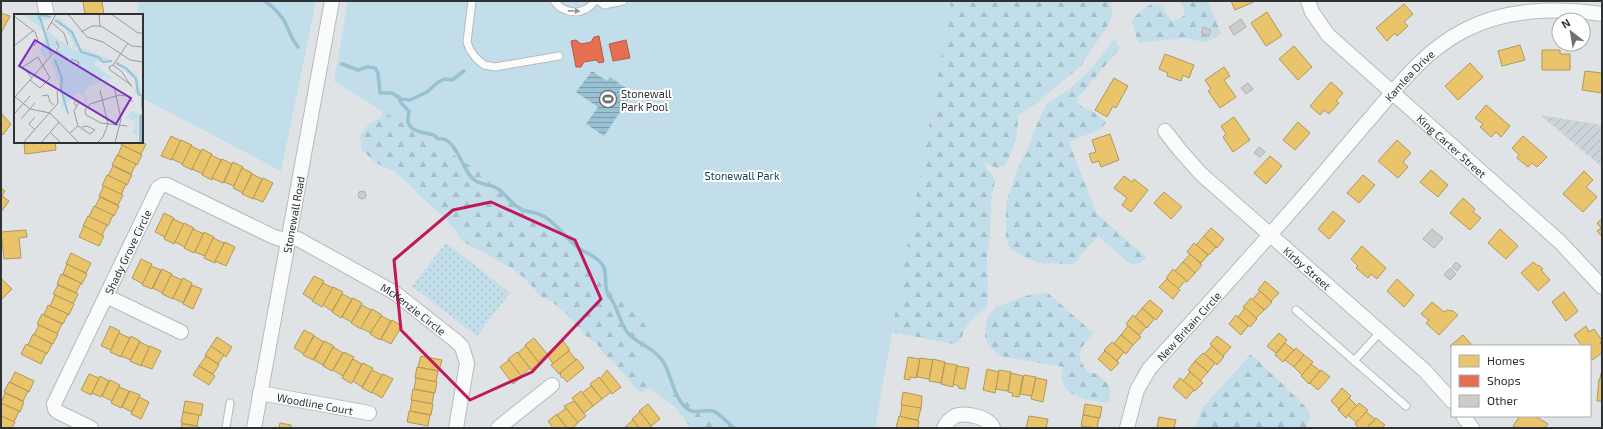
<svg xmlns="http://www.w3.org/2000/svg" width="1603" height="429" font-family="'Exo 2',sans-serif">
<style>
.industrial{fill:url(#industrial-furrows)}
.forest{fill:url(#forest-firs)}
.park{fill:#c2deea}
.garden{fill:url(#garden-dots)}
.water{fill:url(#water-rules)}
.homes{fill:#e9c46a;stroke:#b1985a}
.shops{fill:#e76f51;stroke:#b05d48}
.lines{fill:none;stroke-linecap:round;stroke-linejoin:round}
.stream{stroke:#98c1d4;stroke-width:3.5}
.building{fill:#cbcccb;stroke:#afb1b1}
.service-casing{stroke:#b7babc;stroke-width:9}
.minor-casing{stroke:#b7babc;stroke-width:16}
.service{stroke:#fafbfb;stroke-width:7}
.minor{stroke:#fafbfb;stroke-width:14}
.oneway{fill:#949698}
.marked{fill:none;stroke:#c2185b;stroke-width:3;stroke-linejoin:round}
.labels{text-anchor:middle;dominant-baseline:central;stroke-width:4;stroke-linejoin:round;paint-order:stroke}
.street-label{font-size:11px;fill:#2f3234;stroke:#fff}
.poi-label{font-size:11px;fill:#2f3234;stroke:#fff;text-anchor:start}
.park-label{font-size:11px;fill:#144457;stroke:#fff}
.inset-river{fill:none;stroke:#98c1d4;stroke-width:2}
.inset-road{fill:none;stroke:#999c9e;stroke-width:1}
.view{fill:#7b2cbf;fill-opacity:0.15;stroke:#7b2cbf;stroke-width:2}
.inset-edge{fill:none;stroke:#2f3234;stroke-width:2}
</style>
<defs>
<pattern id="industrial-furrows" width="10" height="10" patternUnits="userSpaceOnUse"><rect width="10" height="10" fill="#cbd5d9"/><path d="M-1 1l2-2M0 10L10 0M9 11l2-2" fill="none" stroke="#afb7bb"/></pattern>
<pattern id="forest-firs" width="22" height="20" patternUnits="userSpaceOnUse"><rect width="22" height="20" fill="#c2deea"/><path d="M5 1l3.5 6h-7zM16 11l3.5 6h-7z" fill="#a7bfc9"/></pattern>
<pattern id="garden-dots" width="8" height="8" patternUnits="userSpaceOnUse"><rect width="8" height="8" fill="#c2deea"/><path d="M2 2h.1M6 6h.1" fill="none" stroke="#a7bfc9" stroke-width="1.8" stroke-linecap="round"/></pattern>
<pattern id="water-rules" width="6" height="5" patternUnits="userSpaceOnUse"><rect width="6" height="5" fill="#98c1d4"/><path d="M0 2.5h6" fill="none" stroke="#7c9dad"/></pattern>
</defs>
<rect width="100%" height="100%" fill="#dfe3e5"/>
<path class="industrial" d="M1540,115L1602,125V167Z"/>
<g class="forest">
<path d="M739,1H1111L1112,15L1109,24L1080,67L1056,86L1036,104L1018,115C1018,134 1015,149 1005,165L997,168L984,163L986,167L993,175L995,182L991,202L990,236L987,256L988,299L987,307C974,317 965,323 961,340L954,344L886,331L872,428H691L676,408L649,388L640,393L615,364L604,354L597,344L585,335L564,311L552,302L543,298L525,279L512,268L462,241L456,231L445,218L419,195L409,184L395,172L376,163L362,150L360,136L368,125L380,118L386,108L921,147L926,143L940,63L939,45Z"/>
<path d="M1181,1H1208L1221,33L1216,38L1203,42L1186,38L1138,43L1132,21C1138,12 1145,7 1154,3L1164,6L1166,13L1172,22L1185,15Z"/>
<path d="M1114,39L1120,48L1077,99L1079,105L1092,111L1106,122L1101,129L1069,142L1097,214L1147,258L1138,264H1130L1098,236L1073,264L1041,263L1026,258L1012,250L1009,246L1006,238V202L1018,168L1030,144L1037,123L1047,104L1068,90L1084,76L1100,58Z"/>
<path d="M1048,293L1093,333C1080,349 1074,354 1088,372L1097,374L1109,385L1110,395L1109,403C1093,401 1067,399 1062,380C1061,376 1062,371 1063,367L1000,356L989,346L985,337L987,318L996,307L1032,294Z"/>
<path d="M1251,354L1306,407L1311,416L1306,428H1195L1203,407Z"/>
</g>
<g class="park">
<path d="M138,1H316L281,171L142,98V15H138Z"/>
<path d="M348,1H951L875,428H733L629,369L651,330L503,186L334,81Z"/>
</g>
<path class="garden" d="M446,243L510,293L477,336L412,286Z"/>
<path class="water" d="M592,71L607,81L610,77L633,93L604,136L586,124L598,107L576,92Z"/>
<g class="homes">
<path d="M83,1H102L104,15H85Z"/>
<path d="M1231,1H1256L1235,10Z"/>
<path d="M1404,4L1413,14L1404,22L1408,26L1397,36L1395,33L1387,41L1376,28Z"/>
<path d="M1267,12L1282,36L1266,46L1251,23Z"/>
<path d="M1,13L10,16L1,33Z"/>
<path d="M1520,45L1525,60L1502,66L1498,51Z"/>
<path d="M1294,46L1312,67L1298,80L1279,59Z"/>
<path d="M1542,50H1560V54H1570V70H1542Z"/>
<path d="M1165,54L1194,65L1189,78L1183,75L1181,81L1167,76L1168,73L1159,69Z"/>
<path d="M1470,63L1483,77L1458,100L1445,86Z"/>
<path d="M1224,67L1230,76L1224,80L1236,97L1220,108L1208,91L1211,89L1205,80Z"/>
<path d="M1585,71L1602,73V93L1582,90Z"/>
<path d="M1114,78L1128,86L1116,108L1113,106L1107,117L1095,110Z"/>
<path d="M1331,82L1343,93L1336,101L1339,103L1329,114L1324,110L1320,115L1310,106Z"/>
<path d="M1486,105L1510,126L1501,137L1496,132L1491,137L1480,127L1483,124L1475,118Z"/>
<path d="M1,113L11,124L3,135L1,133Z"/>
<path d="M1234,117L1250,140L1233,152L1223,137L1226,134L1221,126Z"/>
<path d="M1298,122L1310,133L1295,150L1283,140Z"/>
<path d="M1110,134L1119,160L1101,167L1099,161L1092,163L1089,154L1096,152L1092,140Z"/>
<path d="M171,136L181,141L172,160L161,156Z"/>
<path d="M1523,136L1547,157L1537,167L1532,163L1528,167L1517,158L1519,155L1512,148Z"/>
<path d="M181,140L192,145L183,164L172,159Z"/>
<path d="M1397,140L1411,153L1403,162L1408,167L1398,178L1378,161Z"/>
<path d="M24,142H55L56,150L25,154Z"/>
<path d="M122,142H142L146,144L141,154L121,145Z"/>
<path d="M122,145L142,155L137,165L118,155Z"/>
<path d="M191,146L201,151L192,170L182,165Z"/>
<path d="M202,149L212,154L203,174L192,169Z"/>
<path d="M117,155L136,164L131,174L112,165Z"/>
<path d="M211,155L221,160L212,180L202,175Z"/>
<path d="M1270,156L1282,166L1266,184L1254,173Z"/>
<path d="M222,159L232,164L223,183L212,178Z"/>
<path d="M233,162L243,167L234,186L224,182Z"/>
<path d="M113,166L132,175L127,185L108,176Z"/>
<path d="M242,168L252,173L243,193L233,188Z"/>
<path d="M1431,170L1448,185L1438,197L1420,182Z"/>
<path d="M1584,171L1593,180L1586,187L1597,197L1583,212L1563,194Z"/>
<path d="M252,174L262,179L253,199L242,194Z"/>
<path d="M107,175L126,184L121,195L102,186Z"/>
<path d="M1363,175L1375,185L1359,203L1347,193Z"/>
<path d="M1124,176L1132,182L1134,179L1148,190L1131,212L1122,205L1127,198L1114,188Z"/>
<path d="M263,178L273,183L263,202L253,198Z"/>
<path d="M104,186L123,195L118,205L99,196Z"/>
<path d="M1,188L5,191L2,196L9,201L1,212Z"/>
<path d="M1164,192L1182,207L1171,219L1154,203Z"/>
<path d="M100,197L119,206L114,216L95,207Z"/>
<path d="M1463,198L1475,209L1473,212L1481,218L1470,230L1450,213Z"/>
<path d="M94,206L113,215L108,226L89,217Z"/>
<path d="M1333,211L1345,221L1329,239L1318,229Z"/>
<path d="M164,213L174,218L165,237L155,232Z"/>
<path d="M88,216L107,225L102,235L83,226Z"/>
<path d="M173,219L184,224L174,244L164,239Z"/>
<path d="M1602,219V237L1597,231L1601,228L1597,223Z"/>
<path d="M184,223L194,228L185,247L175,242Z"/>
<path d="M84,226L104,236L99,246L79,237Z"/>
<path d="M1211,228L1224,239L1217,248L1204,236Z"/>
<path d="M193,229L204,234L194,253L184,248Z"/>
<path d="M1500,229L1518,246L1506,259L1488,243Z"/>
<path d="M26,230L27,237L19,238L21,258L4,259L1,232Z"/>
<path d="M204,232L214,237L205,256L195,252Z"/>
<path d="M1204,236L1216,247L1209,255L1196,245Z"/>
<path d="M213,238L224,243L215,263L204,258Z"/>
<path d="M225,242L235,247L226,266L215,261Z"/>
<path d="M1194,243L1208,255L1201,263L1187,252Z"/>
<path d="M1362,246L1386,268L1377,279L1371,274L1368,278L1356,268L1358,266L1351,259Z"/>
<path d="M71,253L91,263L86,273L66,264Z"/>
<path d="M1190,254L1202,265L1195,273L1183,262Z"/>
<path d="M141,259L152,264L143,284L132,278Z"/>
<path d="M1183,262L1195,273L1187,282L1175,271Z"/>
<path d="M1533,262L1538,266L1539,265L1543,269L1541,270L1550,280L1538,291L1521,273Z"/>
<path d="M67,264L87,274L82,284L63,274Z"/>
<path d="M151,266L161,270L152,289L142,285Z"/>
<path d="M162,269L172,274L163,293L153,288Z"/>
<path d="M1173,269L1186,280L1178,289L1166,278Z"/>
<path d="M61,274L81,283L76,293L57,284Z"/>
<path d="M171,275L182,280L173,299L162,294Z"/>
<path d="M314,276L324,281L313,300L303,294Z"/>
<path d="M1,278L12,289L1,300Z"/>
<path d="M183,278L192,283L183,303L173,298Z"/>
<path d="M1167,279L1180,290L1173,299L1159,287Z"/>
<path d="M1397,279L1414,295L1404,307L1387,291Z"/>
<path d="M1265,281L1279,293L1271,301L1258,290Z"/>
<path d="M323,283L333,288L322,307L312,301Z"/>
<path d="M58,285L78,294L73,304L53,294Z"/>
<path d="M192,285L202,289L193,309L183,304Z"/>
<path d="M333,287L343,292L332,311L323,305Z"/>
<path d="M1260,291L1272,302L1265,310L1252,300Z"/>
<path d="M1564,292L1578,311L1566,321L1552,302Z"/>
<path d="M342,294L352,299L341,318L332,312Z"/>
<path d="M55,295L74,304L69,315L50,306Z"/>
<path d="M353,298L362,303L352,322L342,317Z"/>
<path d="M1251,298L1264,310L1256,318L1243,307Z"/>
<path d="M1150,300L1163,311L1156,320L1142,308Z"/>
<path d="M1432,302L1444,312L1447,310L1453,311L1458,315L1439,335L1426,323L1429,320L1421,314Z"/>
<path d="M48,305L68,314L63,324L44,315Z"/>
<path d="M362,305L371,310L361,329L351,323Z"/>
<path d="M1142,308L1154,319L1147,328L1135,317Z"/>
<path d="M1245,308L1257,319L1250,327L1238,317Z"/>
<path d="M372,309L382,315L371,333L361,328Z"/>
<path d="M42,314L62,324L57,334L37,324Z"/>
<path d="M1133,315L1146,327L1139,335L1126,324Z"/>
<path d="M1236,315L1248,326L1241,335L1229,324Z"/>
<path d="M381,316L391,321L380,340L370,334Z"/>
<path d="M392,320L402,326L391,344L381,339Z"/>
<path d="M39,325L58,334L53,344L34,335Z"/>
<path d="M110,326L120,331L111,350L101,346Z"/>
<path d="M1128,326L1141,337L1133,345L1121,335Z"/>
<path d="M1586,326L1589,332L1594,329L1602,340L1600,343L1602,345V353L1592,360L1590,357V346H1582L1574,335Z"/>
<path d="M304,330L314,335L304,354L294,348Z"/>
<path d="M119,333L130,338L121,357L110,352Z"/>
<path d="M1279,333L1287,340L1276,353L1267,346Z"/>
<path d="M33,334L52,344L47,354L28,345Z"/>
<path d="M1121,335L1133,345L1126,354L1114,343Z"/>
<path d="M1463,335L1473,346H1452V348L1450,346Z"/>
<path d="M131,336L140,341L131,360L121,356Z"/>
<path d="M314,336L324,342L313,360L303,355Z"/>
<path d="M1217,336L1231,347L1223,356L1210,344Z"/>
<path d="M217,337L232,347L226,357L211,346Z"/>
<path d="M534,338L547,354L538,362L525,345Z"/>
<path d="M324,341L334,346L323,365L314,360Z"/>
<path d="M563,341L570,350L553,364L547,354Z"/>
<path d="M140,342L150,347L141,366L130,361Z"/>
<path d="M1112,342L1124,352L1117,361L1104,350Z"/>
<path d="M1285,343L1294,350L1283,362L1275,355Z"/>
<path d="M26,344L46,353L41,364L21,354Z"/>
<path d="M150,346L161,351L152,369L141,365Z"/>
<path d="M211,346L224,355L218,364L205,355Z"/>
<path d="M526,346L539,363L531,370L518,353Z"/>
<path d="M1212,346L1224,357L1217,365L1204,354Z"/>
<path d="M333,347L343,353L332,371L323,366Z"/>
<path d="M1296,348L1304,355L1294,367L1285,360Z"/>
<path d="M569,351L576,360L559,374L551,365Z"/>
<path d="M1105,351L1119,363L1111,371L1098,359Z"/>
<path d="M344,352L354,357L343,376L333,370Z"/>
<path d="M517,352L530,368L521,376L508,359Z"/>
<path d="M1203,353L1215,363L1208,372L1195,361Z"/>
<path d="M1304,355L1313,362L1302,375L1294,367Z"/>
<path d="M206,356L219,365L213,374L199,366Z"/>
<path d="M421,356L442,360L439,371L418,367Z"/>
<path d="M908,357L920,359L916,378L910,377V380L904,379Z"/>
<path d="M920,358L933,360L929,379L917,377Z"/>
<path d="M353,359L362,364L352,383H350L342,378Z"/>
<path d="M577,359L584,368L567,382L563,377L562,378L560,375L561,374L560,373Z"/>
<path d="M933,359L945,362L941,383L929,381Z"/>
<path d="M509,360L522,377L513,384L500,367Z"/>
<path d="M1195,361L1208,372L1200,381L1188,370Z"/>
<path d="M363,363L373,368L362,387L353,381Z"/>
<path d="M945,363L957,365L953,387L941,384Z"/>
<path d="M1311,364L1320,371L1309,384L1301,376Z"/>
<path d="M199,366L215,376L209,385L193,375Z"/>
<path d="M957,366L969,368L965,389L958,388L959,386L953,384Z"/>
<path d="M417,367L438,371L436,382L415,378Z"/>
<path d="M987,369L999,372L995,393L983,390Z"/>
<path d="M372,370L382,375L372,393L362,388Z"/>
<path d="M607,370L621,387L612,394L600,379Z"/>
<path d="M999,370L1011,372L1008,391L996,389Z"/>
<path d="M1321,370L1330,377L1318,390L1310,383Z"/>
<path d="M15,372L34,381L29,392L10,382Z"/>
<path d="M1190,372L1203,383L1195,391L1183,381Z"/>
<path d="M1011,373L1023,376L1019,397L1012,396L1013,393L1008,392Z"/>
<path d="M1601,373H1602V401H1597L1599,379H1600Z"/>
<path d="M89,374L99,378L91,395L81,390Z"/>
<path d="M383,374L393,379L382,398L372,392Z"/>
<path d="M1024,375L1036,377L1032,396L1020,394Z"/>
<path d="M100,376L109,381L101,397L92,393Z"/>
<path d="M599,377L611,392L602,399L590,384Z"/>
<path d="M416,378L437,382L435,393L414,389Z"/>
<path d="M1036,378L1047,380L1043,402L1031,399Z"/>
<path d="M1180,378L1194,390L1186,399L1173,387Z"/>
<path d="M110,380L120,385L112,401L102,396Z"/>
<path d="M9,382L28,391L23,401L4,392Z"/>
<path d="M591,386L602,399L593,406L582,393Z"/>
<path d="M119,387L129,391L121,408L111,403Z"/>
<path d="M1342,388L1351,396L1339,409L1331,401Z"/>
<path d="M413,389L434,393L432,404L411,400Z"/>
<path d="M130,391L140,395L132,412L122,407Z"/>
<path d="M581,391L593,406L584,413L572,398Z"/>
<path d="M903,392L922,396L921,409L901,405Z"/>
<path d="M5,393L24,402L20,412L1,403Z"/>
<path d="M139,397L149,402L141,419L131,414Z"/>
<path d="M1349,398L1357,406L1346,418L1338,410Z"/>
<path d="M412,400L433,404L431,415L410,411Z"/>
<path d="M185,401L203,404L201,416L183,412Z"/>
<path d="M574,401L586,416L577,423L564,406Z"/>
<path d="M1,403L19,411L14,422L1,416Z"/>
<path d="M1359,403L1368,410L1357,423L1348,415Z"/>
<path d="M648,404L660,419L651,426L639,411Z"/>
<path d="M1085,404L1102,407L1100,418L1083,415Z"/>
<path d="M902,405L921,408L918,420L900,417Z"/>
<path d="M566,408L578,423L572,428H567L557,415Z"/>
<path d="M409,411L430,415L428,426L407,422Z"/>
<path d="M183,412L199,415L197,426L181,423Z"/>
<path d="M640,412L651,426L652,428H639L632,419Z"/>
<path d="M1366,412L1375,419L1367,428H1359L1355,424Z"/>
<path d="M557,414V415L567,428H553L548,421Z"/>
<path d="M1083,415L1099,418L1097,428L1081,426Z"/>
<path d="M1,416L15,422L12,428H1Z"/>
<path d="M899,416L919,421L918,428H896Z"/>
<path d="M1029,416L1048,419L1046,428H1026Z"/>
<path d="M1520,416H1535L1548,424L1545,428H1517L1513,426Z"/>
<path d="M1159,417L1176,420L1174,428H1157Z"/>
<path d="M1376,418L1385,425L1382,428H1367Z"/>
<path d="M633,420L639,428H624Z"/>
<path d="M280,423L291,425V428H279Z"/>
<path d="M182,424L198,426V428H181Z"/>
</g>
<g class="shops">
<path d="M599,36L604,62L599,63L596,60L584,62L581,67H576L571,41L576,40L581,44L591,42L594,37Z"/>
<path d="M626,40L630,58L613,61L609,44Z"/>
</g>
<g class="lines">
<g class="stream">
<path d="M265,1C272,6 278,12 283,19C289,28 290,38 298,47"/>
<path d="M342,64L358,70L367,67L375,68L378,73L380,93H392L401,99L410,100L427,92L437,83L444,79L452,80L464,71"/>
<path d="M399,97L401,103L409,111C409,114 407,119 408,122C411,133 425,132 434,135L438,139C457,135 462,174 476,181C483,185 491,184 498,189C507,195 512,206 523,210C533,213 539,212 548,219C559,227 566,238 576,246C584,253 595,255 601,263C608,270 604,283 607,292C608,296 611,298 613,302C618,311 621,324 627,332C636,344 651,345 662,360C673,376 672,398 689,410C696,414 706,409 713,411C721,414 727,423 734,428"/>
</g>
</g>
<g class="building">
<path d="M1241,19L1246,27L1234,35L1229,27Z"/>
<path d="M1203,27L1211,30L1209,36L1201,33Z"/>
<path d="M1248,83L1253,89L1246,94L1241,88Z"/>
<path d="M1259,147L1265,152L1260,157L1254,153Z"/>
<circle cx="362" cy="195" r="4"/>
<path d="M1432,229L1443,238L1434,248L1423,239Z"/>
<path d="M1456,262L1461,266L1457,271L1452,267Z"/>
<path d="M1450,268L1456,274L1450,280L1444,275Z"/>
</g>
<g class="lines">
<g class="service-casing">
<g id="service">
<path d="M472,1L467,42L470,50L476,58L484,65L495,67L559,56"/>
<path d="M554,1C565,15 584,16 595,1"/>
<path d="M599,1L604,5L623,1"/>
<path d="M1296,310L1406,406"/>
<path d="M1354,361L1381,331"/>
<path d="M226,428L230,403"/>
</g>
</g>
<g class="minor-casing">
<g id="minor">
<path d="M44,1L47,15"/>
<path id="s1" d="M1308,1L1312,12L1328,35L1560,242L1602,287"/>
<path id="s2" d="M1165,131L1179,149L1201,174L1425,371L1452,401"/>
<path d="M106,296L181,332"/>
<path id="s3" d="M260,393L369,413"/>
<path d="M1463,416L1472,428"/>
<path id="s4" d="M91,428L58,412L55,409L54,404L158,188L163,185H167L274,237L281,239H298L395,293L456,341L462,347L467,363L456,428"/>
<path id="s5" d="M254,428L332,1"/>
<path d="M498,428L552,385"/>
<path d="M944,428C946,423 950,419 955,416C965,412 989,417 993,428"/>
<path id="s6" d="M1127,428L1137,390L1149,369C1204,309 1258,249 1311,188C1332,163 1353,138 1374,114C1401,82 1427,49 1465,30C1508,8 1556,8 1602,14"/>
</g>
</g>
<use href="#service" class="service"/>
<use href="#minor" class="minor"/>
</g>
<defs><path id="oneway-solid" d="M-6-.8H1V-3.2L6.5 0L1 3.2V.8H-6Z"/></defs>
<use class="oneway" href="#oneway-solid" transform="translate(574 11) rotate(1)"/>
<path class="marked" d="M491,202L575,240L601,299L532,372L470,400L401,330L394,260L453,210Z"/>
<defs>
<g id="stadium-ring" transform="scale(0.9)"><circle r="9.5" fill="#fff" stroke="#6d7072" stroke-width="1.5"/><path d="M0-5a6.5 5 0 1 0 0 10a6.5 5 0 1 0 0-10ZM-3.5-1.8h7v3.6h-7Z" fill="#6d7072"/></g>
</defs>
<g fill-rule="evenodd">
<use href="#stadium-ring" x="608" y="99"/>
</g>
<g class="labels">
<g class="street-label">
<text stroke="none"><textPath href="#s6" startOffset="456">Kamlea Drive</textPath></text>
<text stroke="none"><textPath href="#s1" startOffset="206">King Carter Street</textPath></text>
<text stroke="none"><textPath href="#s5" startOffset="217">Stonewall Road</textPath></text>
<text stroke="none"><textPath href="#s4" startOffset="215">Shady Grove Circle</textPath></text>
<text stroke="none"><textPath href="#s2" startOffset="198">Kirby Street</textPath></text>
<text stroke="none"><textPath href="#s4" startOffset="574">McKenzie Circle</textPath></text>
<text stroke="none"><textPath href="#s6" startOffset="122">New Britain Circle</textPath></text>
<text stroke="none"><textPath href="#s3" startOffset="56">Woodline Court</textPath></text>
</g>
<g class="poi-label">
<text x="621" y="93">Stonewall<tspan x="621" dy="13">Park Pool</tspan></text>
</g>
<g class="park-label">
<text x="742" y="175">Stonewall Park</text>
</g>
</g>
<g transform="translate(14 14)">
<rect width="129" height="129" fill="#dfe3e5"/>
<path d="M8,0L37,2L34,6L27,7L29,14L40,22L29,41L26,35L30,29V19L25,12ZM44,4L58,16L66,32L58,34L60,29L49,11L42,7ZM68,34L97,46L90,49L83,47L80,51L100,65L94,64L92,72L88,70L92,69L90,60L87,68L74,72L69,80L73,82V91L69,81L62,78L47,95L49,80L37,48L47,42L71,68L76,62L50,41ZM103,48L123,61L129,84L119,77L122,74L121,65L102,50ZM121,97L120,99H124L123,129L122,121L119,119L122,107L112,104L116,98Z" fill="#c2deea"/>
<path d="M33,17L84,54L55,88L45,71L48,69L38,43L47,32L44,31L32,47L26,37Z" fill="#c2deea"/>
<path d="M129,100V129H125V101Z" fill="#98c1d4"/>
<path class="inset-river" d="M24,0L25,4L27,1L37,3M26,3L37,40M41,6L58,18L67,38L84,43L89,48L98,47M41,46L48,64L47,75L54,100M102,49L112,54L122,65L124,80L128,82V95"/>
<path class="inset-road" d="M54,0L73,23L89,28L116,46L129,48M85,0L86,12M97,0L124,19H129M0,2L21,18L24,26L20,32M37,8L50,19L54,31M33,16L42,0M67,18L78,12H87L118,32L129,33M0,32L20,16M42,37L54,45M57,48L64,51L65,48L57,45M99,51L114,29M16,66L26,74L36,64L24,43L9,53L18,64M117,71L96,56L95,53L99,51L108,58L117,72H118M100,72L107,105L101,129M0,82L16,95L36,99L65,129M28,82L34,81L36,88L40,91M0,84L45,33L42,27M62,92L60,89L63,86L65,88L60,97L64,112M1,99L16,82M7,105L21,89M113,112L87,109L72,101L71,96L76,90L105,81L113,82L119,88M21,116L15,110L21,103M36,118L47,129M56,119L64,112L76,120L81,116L73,112L68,113M9,129L44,89L43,77M27,129L45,108M83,129L89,123L94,110L86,76"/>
<path class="view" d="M21,26L117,84L102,110L5,52Z"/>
<rect width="129" height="129" class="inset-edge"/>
</g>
<rect width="1603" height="429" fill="none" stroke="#2f3234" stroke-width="4"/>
<rect x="1451" y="345" width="140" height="72" fill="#ffffff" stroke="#acadae"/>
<rect x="1459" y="355" width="20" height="12" fill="#e9c46a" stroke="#acadae"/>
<text x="1487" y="365" font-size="12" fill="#2f3234">Homes</text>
<rect x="1459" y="375" width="20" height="12" fill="#e76f51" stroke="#acadae"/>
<text x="1487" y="385" font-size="12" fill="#2f3234">Shops</text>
<rect x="1459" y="395" width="20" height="12" fill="#cbcccb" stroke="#acadae"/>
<text x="1487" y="405" font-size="12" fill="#2f3234">Other</text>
<g transform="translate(1571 32) rotate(329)"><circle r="19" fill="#ffffff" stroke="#acadae"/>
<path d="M0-3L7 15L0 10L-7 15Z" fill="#6d7072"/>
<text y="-6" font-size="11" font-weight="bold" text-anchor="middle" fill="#2f3234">N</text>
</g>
</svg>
